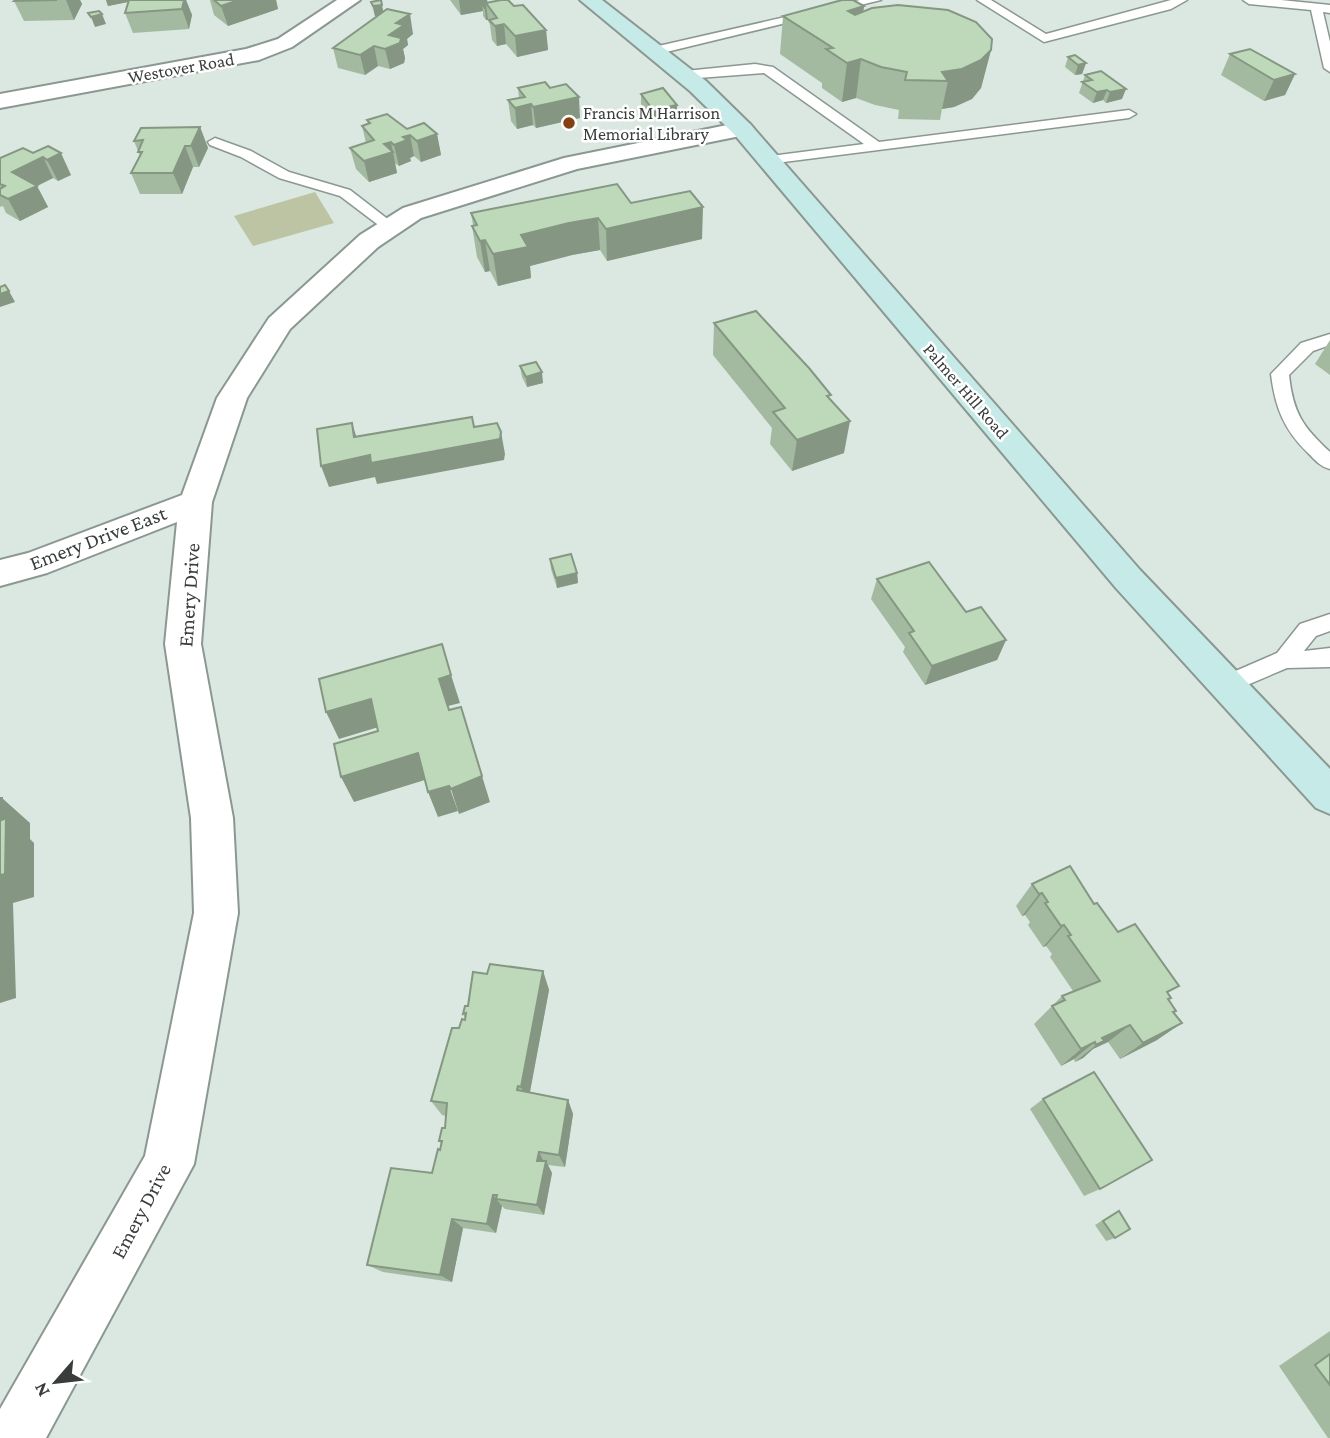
<svg xmlns="http://www.w3.org/2000/svg" width="1330" height="1438" font-family="'Crimson Pro',serif">
<style>
.green{fill:#bcc4a3}
.lines{fill:none;stroke-linecap:round;stroke-linejoin:round}
.service-casing{stroke:#8b9891;stroke-width:3}
.minor-casing{stroke:#8b9891;stroke-width:4}
.tertiary-casing{stroke:#8b9891;stroke-width:4}
.secondary-casing{stroke:#8b9891;stroke-width:4}
.service{fill:#fff;fill-rule:evenodd}
.minor{fill:#fff;fill-rule:evenodd}
.tertiary{fill:#fff;fill-rule:evenodd}
.secondary{fill:#c5eae7;fill-rule:evenodd}
.wall{fill:#a3baa0}
.shaded-wall{fill:#859782}
.building{fill:#bed8ba;stroke:#859782;stroke-width:2}
.poi-dot{fill:#834011;stroke:#fff;stroke-width:2.5}
.labels{text-anchor:middle;dominant-baseline:central;stroke-width:5;stroke-linejoin:round;paint-order:stroke}
.far-street-label{font-size:18px;fill:#383d3b;stroke:#fff}
.far-poi-label{font-size:18px;fill:#383d3b;stroke:#fff;text-anchor:start}
.street-label{font-size:21px;fill:#383d3b;stroke:#fff}
</style>
<rect width="100%" height="100%" fill="#dae8e1"/>
<path class="green" d="M315,192L334,223L253,246L234,216Z"/>
<g class="lines">
<g class="service-casing">
<g id="service">
<path d="M860,0H881L654,55L648,51L654,47Z"/>
<path d="M977,0H991L1046,34L1171,0H1187L1171,9L1044,42Z"/>
<path d="M1243,0H1281L1330,5V13L1323,12L1330,42V72L1324,68L1311,10L1249,4Z"/>
<path d="M755,64L773,67L879,142L1129,110L1136,114L1129,118L768,164L761,160L763,157L864,144L764,73L685,79L679,75L685,71Z"/>
<path d="M215,138L251,151L289,172L350,190L398,227L395,230H385L340,196L279,178L241,157L210,145L208,142Z"/>
<path d="M1330,334V345L1313,351L1289,375C1293,413 1303,427 1330,452V469C1321,467 1315,460 1308,453C1284,430 1275,407 1271,374L1301,343Z"/>
<path d="M1330,614V631L1316,636L1304,651L1330,648V667L1287,668L1233,691L1225,694L1217,691L1214,685L1217,679L1277,653L1300,624Z"/>
</g>
</g>
<g class="minor-casing">
<path id="minor" d="M742,122L750,124L754,129L750,134L577,169L421,218L378,247L290,329L247,398L212,502L201,644L233,818L238,913L194,1164L46,1438H0V1409L145,1156L194,913L191,818L165,644L177,522L47,573L0,586V560L28,553L182,495L217,398L269,318L360,235L403,208L564,158Z"/>
</g>
<g class="tertiary-casing">
<path id="tertiary" d="M337,0H360L292,47L259,60L0,108V94L246,49L278,39Z"/>
</g>
<g class="secondary-casing">
<path id="secondary" d="M580,0H602L706,81L750,124L1140,570L1330,769V814L1316,808L1116,588L734,134L690,91Z"/>
</g>
<use href="#service" class="service"/>
<use href="#minor" class="minor"/>
<use href="#tertiary" class="tertiary"/>
<use href="#secondary" class="secondary"/>
</g>
<g class="wall">
<path d="M15,0H80L82,4L74,20L24,21L14,1Z"/>
<path d="M106,0H186L192,15L189,29L133,33L125,13L128,2L108,6Z"/>
<path d="M210,0H276L278,9L228,26L214,15Z"/>
<path d="M450,0H487L488,3L514,6L546,30L548,50L517,57L506,44L497,46L492,40L490,25L488,20H486L483,16V11L461,15Z"/>
<path d="M371,2L413,34L407,39L408,45L403,49L405,58L404,63L390,69L378,66L365,75L338,68L333,48L378,16H375Z"/>
<path d="M864,6L863,12L991,50L981,88L972,99L954,107L942,109L940,120L898,119L899,110L875,105L856,98L842,102L822,88V83L780,54L783,16Z"/>
<path d="M1230,54L1295,74L1285,95L1264,101L1221,75Z"/>
<path d="M1068,57L1086,63L1082,74L1075,75L1065,67Z"/>
<path d="M1085,75L1122,99L1106,103L1103,100L1093,103L1079,93Z"/>
<path d="M518,88L580,118L536,128L533,125L517,129L511,121L508,100L519,98Z"/>
<path d="M641,94L677,105V115L653,120L641,104Z"/>
<path d="M367,120L437,134L441,155L421,162L414,156L410,158L411,161L399,166L395,163L397,173L369,182L356,169L350,148L366,143L362,126L368,124Z"/>
<path d="M200,127L208,148L199,167H193L182,194H140L131,173L140,156L134,141Z"/>
<path d="M48,146L71,175L58,181L53,178L37,186L48,207L20,221L6,213L3,206L0,207V158L33,153Z"/>
<path d="M631,203L702,239L607,261L600,250L572,255L530,266L531,278L498,286L490,271L485,272L477,257L472,226L473,225L471,213Z"/>
<path d="M714,323L831,400L844,453L792,471L770,444L772,428L713,355Z"/>
<path d="M1330,340V375L1315,364Z"/>
<path d="M520,366L543,383L527,387L522,377Z"/>
<path d="M550,559L577,573L578,583L557,588L551,569Z"/>
<path d="M877,579L966,612L1006,640L997,660L925,685L903,652L905,647L871,599Z"/>
<path d="M1032,884L1094,904L1171,998L1168,1000L1174,1013L1157,1040L1120,1059L1108,1042L1093,1049L1083,1058L1075,1062L1074,1059L1061,1066L1034,1024L1062,996L1073,991L1050,957L1052,954L1046,946L1043,947L1028,925L1030,922L1025,915L1022,916L1016,906Z"/>
<path d="M543,971L549,990L530,1092L568,1100L573,1114L565,1167L548,1165L552,1173L544,1215L505,1209L502,1206L496,1233L463,1228L452,1282L383,1272L367,1265L432,1173L440,1150L441,1144L439,1141L445,1128L446,1116L442,1115L431,1101L459,1028L465,1020V1018L463,1014L487,974Z"/>
<path d="M1043,1099L1100,1189L1084,1196L1030,1109Z"/>
<path d="M1119,1211L1115,1238L1106,1241L1095,1225L1111,1215Z"/>
<path d="M1330,1331V1438H1328L1279,1366Z"/>
</g>
<g class="shaded-wall">
<path d="M66,0H80L82,4L74,20Z"/>
<path d="M106,0H138L108,6Z"/>
<path d="M184,0H186L192,15L189,29L182,9Z"/>
<path d="M239,0H276L278,9L228,26L221,6Z"/>
<path d="M459,0H487L488,6L486,3L488,20H486L485,10L482,6L483,11L461,15Z"/>
<path d="M382,5L384,15L375,16L373,6Z"/>
<path d="M864,6L859,44L848,11Z"/>
<path d="M102,14L106,24L95,27L91,17Z"/>
<path d="M410,14L413,34L407,39L408,45L403,49L405,58L404,63L390,69L385,49L389,35L396,23Z"/>
<path d="M504,24L506,44L497,46L495,26Z"/>
<path d="M546,30L548,50L517,57L515,36Z"/>
<path d="M374,46L378,66L365,75L360,55Z"/>
<path d="M991,50L981,88L972,99L954,107L942,109L948,81L942,72Z"/>
<path d="M861,59L856,98L842,102L847,63Z"/>
<path d="M1086,63L1082,74L1075,75L1078,65Z"/>
<path d="M1295,74L1285,95L1264,101L1274,80Z"/>
<path d="M1126,89L1122,99L1106,103L1110,92Z"/>
<path d="M1107,90L1103,100L1093,103L1097,92Z"/>
<path d="M579,97L580,118L536,128L533,107Z"/>
<path d="M531,104L533,125L517,129L515,108Z"/>
<path d="M677,105V115L653,120V110Z"/>
<path d="M200,127L208,148L199,167L191,146Z"/>
<path d="M437,134L441,155L421,162L417,141Z"/>
<path d="M410,135L414,156L410,158L411,161L399,166L394,145L403,137Z"/>
<path d="M391,142L397,173L369,182L364,161L384,144Z"/>
<path d="M185,146L193,167L182,194L173,173Z"/>
<path d="M61,153L71,175L58,181L47,160Z"/>
<path d="M43,157L53,178L37,186L48,207L20,221L8,199L12,172Z"/>
<path d="M703,207L702,239L607,261L606,229Z"/>
<path d="M598,218L600,250L572,255L530,266L531,278L498,286L493,254L521,235L569,223Z"/>
<path d="M485,240L490,271L485,272L480,241Z"/>
<path d="M9,291L15,302L0,307V294Z"/>
<path d="M542,372L543,383L527,387L526,377Z"/>
<path d="M850,421L844,453L792,471L797,440Z"/>
<path d="M352,423L359,445L501,432L505,454L504,460L377,484L375,477L329,487L321,466L354,437Z"/>
<path d="M577,573L578,583L557,588L556,578Z"/>
<path d="M1006,640L997,660L925,685L932,666Z"/>
<path d="M451,675L460,703L448,706L457,737L439,679Z"/>
<path d="M371,699L382,726L339,739L326,712Z"/>
<path d="M418,753L428,779L354,802L341,777Z"/>
<path d="M482,776L490,802L459,814L451,789Z"/>
<path d="M449,786L458,811L438,817L428,792Z"/>
<path d="M2,798L30,823V839L34,843V897L13,903L16,998L0,1003V875Z"/>
<path d="M1042,893L1025,915L1022,916L1039,894Z"/>
<path d="M1064,925L1046,946L1043,947L1061,926Z"/>
<path d="M543,971L549,990L528,1102L521,1087Z"/>
<path d="M1182,1023L1157,1040L1120,1059L1143,1043Z"/>
<path d="M1130,1025L1108,1042L1093,1049L1083,1058L1075,1062L1096,1045L1102,1038Z"/>
<path d="M1095,1042L1074,1059L1061,1066L1081,1049Z"/>
<path d="M568,1100L573,1114L565,1167L559,1155Z"/>
<path d="M539,1152L545,1164L537,1161Z"/>
<path d="M546,1161L552,1173L544,1215L537,1205Z"/>
<path d="M493,1195L502,1206L496,1233L487,1224Z"/>
<path d="M452,1219L463,1228L452,1282L440,1275Z"/>
</g>
<g class="building">
<path d="M15,0H57L14,1Z"/>
<path d="M129,0H184L182,9L125,13Z"/>
<path d="M214,0H239L221,6Z"/>
<path d="M381,0L382,5L373,6L371,2Z"/>
<path d="M501,0H508L514,6L523,5L546,30L515,36L504,24L495,26L489,20L497,18L486,3Z"/>
<path d="M842,0H853L864,6L848,11L855,15L872,8L898,5L948,10L976,22L992,39L991,50L981,60L962,69L942,72L948,81L905,80L907,72L881,67L861,59L847,63L826,49L833,48L783,16Z"/>
<path d="M387,9L410,14L396,23L404,25L389,35L401,38L400,43L385,49L374,46L360,55L333,48Z"/>
<path d="M99,11L102,14L91,17L88,13Z"/>
<path d="M1250,49L1295,74L1274,80L1230,54Z"/>
<path d="M1075,55L1086,63L1078,65L1068,57Z"/>
<path d="M1101,71L1126,89L1110,92L1107,90L1097,92L1082,82L1092,80L1085,75Z"/>
<path d="M545,82L550,88L566,84L579,97L533,107L531,104L515,108L508,100L525,97L518,88Z"/>
<path d="M663,88L677,105L653,110L641,94Z"/>
<path d="M387,114L407,129L424,123L437,134L417,141L410,135L403,137L407,140L394,145L391,142L384,144L393,152L364,161L350,148L374,140L362,126L370,123L367,120Z"/>
<path d="M200,127L191,146H185L173,173H131L142,152H138L143,140L134,141L141,128Z"/>
<path d="M48,146L61,153L47,160L43,157L12,172L37,186L8,199L0,195V189L5,186L0,184V158L23,148L33,153Z"/>
<path d="M617,184L631,203L690,191L703,207L606,229L598,218L569,223L521,235L528,247L493,254L485,240L480,241L472,226L477,225L471,213Z"/>
<path d="M5,285L9,291L0,294V287Z"/>
<path d="M756,311L809,368L831,395L827,396L850,421L797,440L773,412L785,408L714,323Z"/>
<path d="M536,362L542,372L526,377L520,366Z"/>
<path d="M472,417L474,427L497,423L501,432L500,439L371,463L370,455L321,466L317,429L352,423L354,437Z"/>
<path d="M571,554L577,573L556,578L550,559Z"/>
<path d="M929,562L966,612L981,607L1006,640L932,666L909,633L914,631L877,579Z"/>
<path d="M442,644L451,675L439,679L449,710L461,707L482,776L451,789L449,786L428,792L418,753L341,777L334,744L378,731L371,699L326,712L319,679Z"/>
<path d="M0,798H2V820L6,818L5,874L0,875Z"/>
<path d="M1070,866L1094,904L1097,903L1118,932L1135,924L1179,986L1167,992L1171,998L1168,999L1176,1011L1173,1012L1182,1023L1143,1043L1130,1025L1102,1038L1104,1041L1096,1045L1095,1042L1081,1049L1052,1006L1065,1000L1062,996L1100,981L1068,936L1071,935L1064,925L1061,926L1045,903L1048,902L1042,893L1039,894L1032,884Z"/>
<path d="M490,964L543,971L521,1087L518,1086L517,1090L568,1100L559,1155L539,1152L537,1161H546L537,1205L496,1199L497,1195H493L487,1224L452,1219L440,1275L367,1265L391,1168L432,1173L438,1149L440,1150L442,1141H439L442,1128H445L447,1103L431,1101L452,1028H459L462,1019L465,1020L466,1013L463,1014L465,1006H468L473,972L487,974Z"/>
<path d="M1094,1072L1152,1160L1100,1189L1043,1099Z"/>
<path d="M1119,1211L1130,1229L1115,1238L1103,1221Z"/>
<path d="M1330,1354V1385L1315,1365Z"/>
</g>
<circle class="poi-dot" cx="569" cy="123" r="7"/>
<g class="labels">
<g class="far-street-label">
<text transform="translate(181 68) rotate(-10)">Westover Road</text>
<text transform="translate(966 391) rotate(49)">Palmer Hill Road</text>
</g>
<g class="far-poi-label">
<text x="583" y="113">Francis M Harrison<tspan x="583" dy="21">Memorial Library</tspan></text>
</g>
<g class="street-label">
<text transform="translate(98 538) rotate(-21)">Emery Drive East</text>
<text transform="translate(189 595) rotate(-86)">Emery Drive</text>
<text transform="translate(141 1211) rotate(-62)">Emery Drive</text>
</g>
</g>
<g transform="translate(56 1382) rotate(242)" stroke="#ffffff" stroke-width="5" paint-order="stroke">
<path d="M0-5L12 26L0 18L-12 26Z" fill="#383d3b"/>
<text y="-10" font-size="19" font-weight="bold" text-anchor="middle" fill="#383d3b">N</text>
</g>
</svg>
